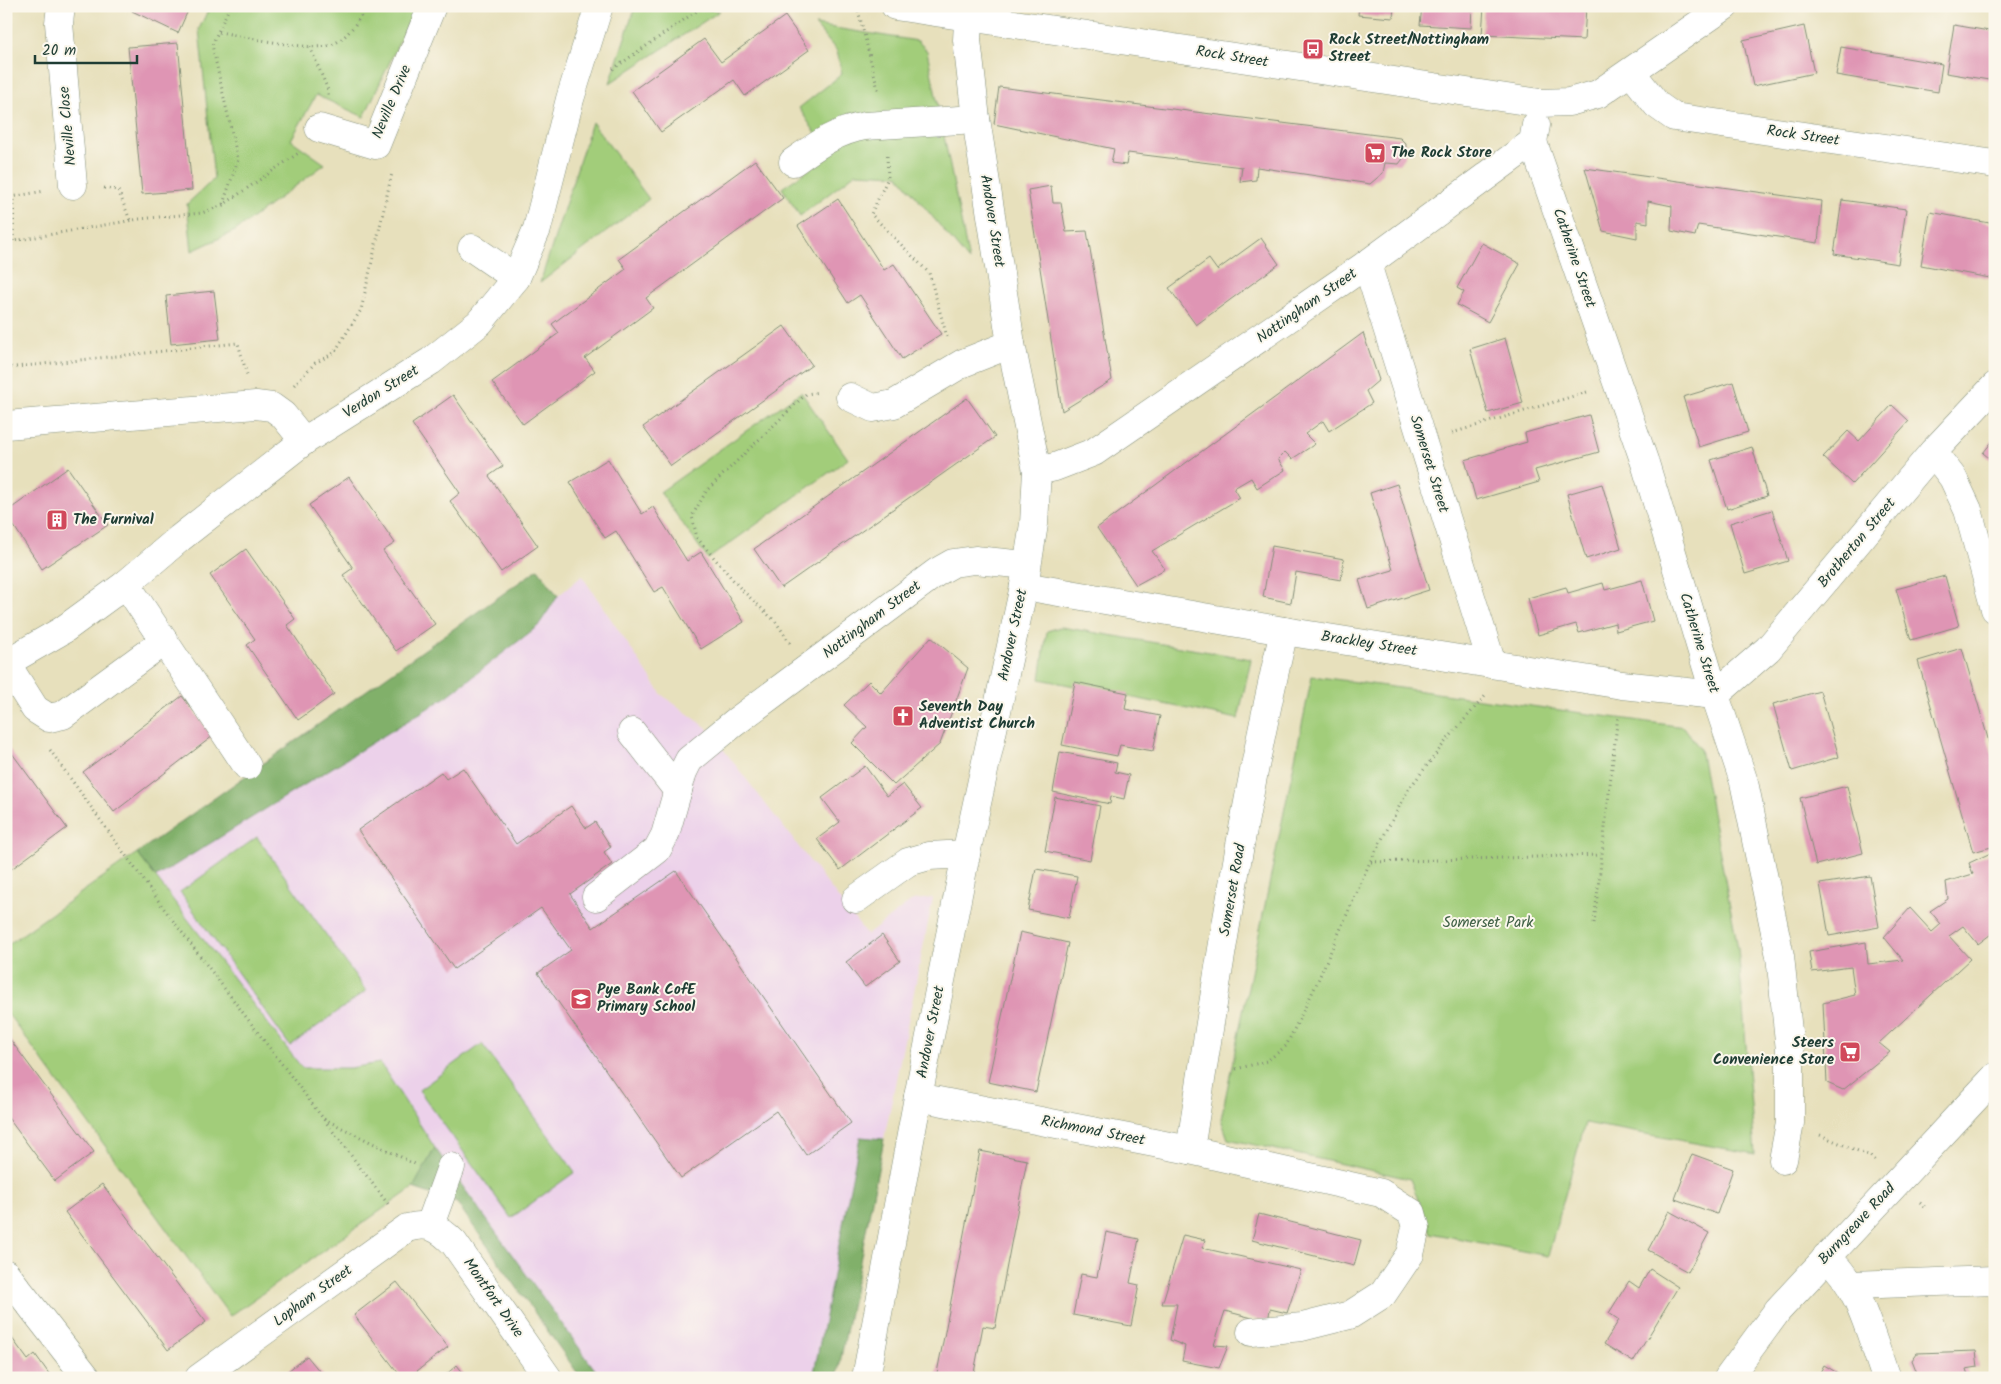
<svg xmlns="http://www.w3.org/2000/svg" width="2001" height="1384" font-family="Kalam,sans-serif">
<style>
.built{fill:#ecd1ea}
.green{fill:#a2cd7a;stroke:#608557}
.forest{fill:#81b06a;stroke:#50764f}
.building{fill:#df95b4}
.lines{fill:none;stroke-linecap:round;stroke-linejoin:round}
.minor-casing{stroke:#838e78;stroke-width:29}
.major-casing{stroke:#838e78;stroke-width:29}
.path{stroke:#838e78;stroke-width:3;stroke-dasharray:1 4;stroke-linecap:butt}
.minor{stroke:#fff;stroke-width:28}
.major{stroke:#fff;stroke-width:28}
.labels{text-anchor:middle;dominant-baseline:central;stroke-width:4;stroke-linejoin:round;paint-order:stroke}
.poi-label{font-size:15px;font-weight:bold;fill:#1f3d34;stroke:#fbf7ec;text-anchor:start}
.street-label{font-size:15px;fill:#1f3d34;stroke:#fbf7ec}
.park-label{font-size:15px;fill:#406146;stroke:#fbf7ec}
</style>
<rect width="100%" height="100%" fill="#fbf7ec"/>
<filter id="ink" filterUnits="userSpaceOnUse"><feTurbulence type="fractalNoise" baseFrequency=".02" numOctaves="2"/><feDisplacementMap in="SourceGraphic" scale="10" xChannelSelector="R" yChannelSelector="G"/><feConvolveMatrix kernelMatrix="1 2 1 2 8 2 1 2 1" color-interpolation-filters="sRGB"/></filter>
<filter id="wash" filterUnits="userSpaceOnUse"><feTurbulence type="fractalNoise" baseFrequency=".0096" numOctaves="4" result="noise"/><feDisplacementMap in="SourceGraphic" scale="20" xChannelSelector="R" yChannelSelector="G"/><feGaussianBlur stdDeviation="1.12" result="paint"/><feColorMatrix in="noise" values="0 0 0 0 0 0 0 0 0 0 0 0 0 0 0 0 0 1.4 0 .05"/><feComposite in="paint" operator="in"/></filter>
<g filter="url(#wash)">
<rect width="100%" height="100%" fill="#e7e0bc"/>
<path class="built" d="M582,576L662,695L706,727L867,935L913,900L933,898L884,1139L860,1137L813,1378H601L435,1148L380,1063L350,1068H302L156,877L446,697L538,626L558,596Z"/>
<g class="green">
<path d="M210,6H416L364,117L316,95L291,140L325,164L235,231L192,251L187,204L214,179L199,29Z"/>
<path d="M637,6H682L720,11L610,83L635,7Z"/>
<path d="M815,25L918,41L927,51L969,261L898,175L856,173L800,216L782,188L830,155L799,108L842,74L837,51Z"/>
<path d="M592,122L649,199L540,283Z"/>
<path d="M801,392L848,459L708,559L660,492Z"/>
<path d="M1061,627L1251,659L1238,719L1040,679L1047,631Z"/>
<path d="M1312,676L1684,727L1700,749L1738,948L1755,1154L1585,1123L1548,1256L1431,1233L1410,1179L1228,1139L1221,1119Z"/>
<path d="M257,837L366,991L290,1046L180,892Z"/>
<path d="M137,853L302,1068H350L380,1063L435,1148L413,1188L230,1316L6,1011V946Z"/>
<path d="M482,1044L575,1172L511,1218L419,1090Z"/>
</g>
<g class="forest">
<path d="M538,569L558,596L538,626L446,697L156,877L137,853Z"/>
<path d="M860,1137L884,1139L837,1378H813Z"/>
<path d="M435,1148L601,1378H581L457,1203L413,1188Z"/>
</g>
<g id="blocks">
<g class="building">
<path d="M134,6H190L178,33L132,11Z"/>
<path d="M1359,6H1394L1393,18L1358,15Z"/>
<path d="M1422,6H1472L1471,28L1420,25Z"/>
<path d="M1484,6H1586L1584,40L1482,35Z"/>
<path d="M785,16L809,50L745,96L734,80L661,132L632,91L704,39L721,62Z"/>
<path d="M1954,25L1995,32V43L1989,80L1946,73Z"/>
<path d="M1804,26L1814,73L1753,86L1743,40Z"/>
<path d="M178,43L192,190L142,194L128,47Z"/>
<path d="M1841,47L1942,64L1938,92L1836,75Z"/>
<path d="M999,87L1400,138L1406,144L1405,156L1399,164L1385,163L1383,173L1370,184L1257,167L1256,180L1240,182L1242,167L1128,153L1126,165L1111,163L1114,149L994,124Z"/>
<path d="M755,160L783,198L646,298L653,308L585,358L595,371L523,424L492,382L559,333L552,324L626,269L619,259Z"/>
<path d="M1585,168L1822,201L1818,243L1698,225L1695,236L1671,231L1672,206L1648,201V223L1637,221V238L1603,231Z"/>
<path d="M1051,186L1053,203H1061L1066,232L1087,231L1112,380L1062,411L1028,190Z"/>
<path d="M838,199L884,270L894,264L941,334L902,359L860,295L848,303L798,226Z"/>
<path d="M1842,200L1906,209L1898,264L1834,254Z"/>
<path d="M1930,212L1995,224V279L1921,265Z"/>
<path d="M1261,238L1279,264L1196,325L1169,288L1209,259L1217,270Z"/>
<path d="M1482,243L1520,264L1488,322L1457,305L1464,292L1457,288Z"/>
<path d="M214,291L220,339L171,344L166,296Z"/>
<path d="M784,326L812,365L671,466L643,427Z"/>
<path d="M1363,333L1379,380L1366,391L1372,403L1329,431L1323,421L1305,434L1315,444L1292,459L1285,452L1278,459L1285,470L1257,488L1251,478L1234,488L1240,498L1152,551L1165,569L1136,585L1097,528Z"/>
<path d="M1505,338L1523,403L1488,413L1470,349Z"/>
<path d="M1733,382L1748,432L1699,447L1683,397Z"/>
<path d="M453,395L503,466L489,476L538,546L501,572L450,501L460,493L412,424Z"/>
<path d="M967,398L995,437L781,588L754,549Z"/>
<path d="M1892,405L1909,421L1852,484L1823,457L1848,431L1859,441Z"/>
<path d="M1589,415L1599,452L1535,470L1539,482L1476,500L1465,460L1527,442L1525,433Z"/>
<path d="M1995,438V463L1983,453Z"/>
<path d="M1752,447L1767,496L1727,509L1711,460Z"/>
<path d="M608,459L642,514L653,507L687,561L701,552L744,622L701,649L663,587L654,592L616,531L605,538L570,482Z"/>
<path d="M68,468L108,525L42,569L6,514V512Z"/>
<path d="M349,477L395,543L383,551L435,624L396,651L343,575L353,568L309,505Z"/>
<path d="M1397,484L1429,590L1368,609L1359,580L1393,570L1370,493Z"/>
<path d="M1602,484L1621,548L1586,559L1567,494Z"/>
<path d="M1772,510L1788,561L1745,574L1730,523Z"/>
<path d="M1272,546L1344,559L1341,580L1296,572L1291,603L1263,597Z"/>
<path d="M246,549L295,619L287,625L334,694L298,720L247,645L255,639L210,575Z"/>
<path d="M1945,576L1959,626L1911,640L1896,589Z"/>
<path d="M1642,580L1653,621L1616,631L1615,623L1579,633L1576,624L1538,635L1528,598L1566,587L1568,593L1603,583L1605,590Z"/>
<path d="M931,637L968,668L940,744L894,785L852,743L867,727L844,705L869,681L881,693Z"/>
<path d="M1962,648L1995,763V846L1973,852L1918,661Z"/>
<path d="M1075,682L1128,693L1125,709L1160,716L1153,751L1120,745L1117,756L1062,745Z"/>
<path d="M1820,691L1839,757L1792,771L1773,704Z"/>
<path d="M182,696L213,736L114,812L83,772Z"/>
<path d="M6,745L67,828L6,873Z"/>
<path d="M1060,752L1117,763L1115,772L1129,775L1124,799L1111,796L1110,804L1053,792Z"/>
<path d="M865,766L887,796L903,784L922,808L840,870L817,839L840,822L822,798Z"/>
<path d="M463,768L516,844L571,806L586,828L595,822L611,847L604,852L612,864L570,894L593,928L676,871L851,1123L806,1155L776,1111L681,1178L538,973L571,950L541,908L454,969L358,830L441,772L446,779Z"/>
<path d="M1847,786L1863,853L1816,865L1800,798Z"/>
<path d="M1055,797L1100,806L1090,860L1045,851Z"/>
<path d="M1995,851V931L1978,944L1963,926L1949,936L1970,959L1879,1043L1890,1052L1843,1090L1827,1083L1823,1003L1855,995L1851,967L1812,972L1809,952L1866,942L1868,964L1903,960L1884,937L1910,908L1932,932L1941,924L1930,911L1948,899L1946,882L1973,874L1969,863Z"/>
<path d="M1036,869L1077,876L1069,918L1028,910Z"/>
<path d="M1870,876L1879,927L1829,936L1820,884Z"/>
<path d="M1020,932L1068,943L1036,1092L988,1082Z"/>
<path d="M882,935L900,961L865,987L846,962Z"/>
<path d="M6,1034L94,1152L55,1181L6,1115Z"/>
<path d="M980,1151L1027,1160L995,1328L983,1326L973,1378H936Z"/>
<path d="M1692,1154L1733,1169L1717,1214L1675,1199Z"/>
<path d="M102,1184L206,1322L168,1350L65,1212Z"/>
<path d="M1669,1211L1709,1233L1688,1272L1648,1250Z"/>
<path d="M1259,1214L1361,1240L1354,1266L1252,1240Z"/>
<path d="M1106,1232L1139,1239L1130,1283L1139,1285L1131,1326L1073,1315L1081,1274L1097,1277Z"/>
<path d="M1183,1235L1205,1240L1202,1248L1301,1270L1287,1313L1270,1309L1268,1322L1225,1311L1214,1345L1228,1346L1219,1368L1182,1361L1185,1346L1170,1340L1177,1304H1162Z"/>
<path d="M1650,1269L1678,1287L1633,1362L1604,1344L1619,1320L1609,1313L1629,1281L1639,1288Z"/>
<path d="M397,1282L448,1347L408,1378H402L354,1315Z"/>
<path d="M6,1330L28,1360L35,1354L52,1378H6Z"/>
<path d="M1976,1351L1978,1367L1966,1369L1969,1378H1919L1912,1360L1917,1353Z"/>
<path d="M307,1356L325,1378H279Z"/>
<path d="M457,1365L467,1378H442Z"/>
<path d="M1824,1365L1846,1378H1817Z"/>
</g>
</g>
</g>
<g filter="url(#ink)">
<use href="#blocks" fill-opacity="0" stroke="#838e78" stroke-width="1"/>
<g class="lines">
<g class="minor-casing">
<g id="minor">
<path d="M61,6L59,23L73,185"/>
<path d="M895,6L1540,103L1569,102L1598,94L1725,6"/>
<path d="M1631,72L1657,105L1674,117L1995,164"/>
<path d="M319,128L376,145L432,6"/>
<path d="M1533,142L1645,463L1715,695L1744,782L1780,956L1790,1050V1123L1783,1160"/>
<path d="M793,162C816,146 836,131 865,126L976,119"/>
<path d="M472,248L516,278"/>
<path d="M1367,264L1492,664"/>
<path d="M850,397L873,408L894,404L963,363L1011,344"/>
<path d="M6,425L256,405L272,407L283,415L304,441"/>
<path d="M1933,452L1953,478L1968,510L1995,609"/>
<path d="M1037,471L1055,467L1094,452L1367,264L1533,142L1536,125"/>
<path d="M126,584L247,766"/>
<path d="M1024,586L1284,631L1622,685L1715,695L1768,649L1933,452L1995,386"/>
<path d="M6,663L63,630L126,584L180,538L304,441L431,361L479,323L516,278L537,229L570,99L599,6"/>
<path d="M6,663L35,709L49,718L63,715L164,641"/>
<path d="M632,732L678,791"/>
<path d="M596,897L657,850L665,835L683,772L689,760L734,723L937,572L953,563L975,560L1027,565"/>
<path d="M856,899L908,862L929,856L966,854"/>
<path d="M918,1097L1190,1150L1381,1193L1412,1213L1416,1228L1410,1254L1383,1294L1350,1315L1302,1327L1251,1332"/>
<path d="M1190,1150C1217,976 1244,802 1284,631"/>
<path d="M430,1225L451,1167"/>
<path d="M1826,1257C1860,1284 1871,1338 1886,1378"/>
<path d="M6,1274L87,1378"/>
<path d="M1851,1285L1995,1280"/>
<path d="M199,1378L407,1228C429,1222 438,1227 454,1243L548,1378"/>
<path d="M866,1378L918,1097L966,854L1024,586L1034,524L1037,471L1011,344L976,119L967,40L969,6"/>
</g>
</g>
<g class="major-casing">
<path id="major" d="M1728,1378L1778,1310L1995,1077"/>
</g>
<g class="path">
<path d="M857,6L879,93"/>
<path d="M219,32C242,36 312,52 331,45C347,39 359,20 367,6"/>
<path d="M310,47L328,90V98"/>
<path d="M613,69L704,6"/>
<path d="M887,156L888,178L871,214L929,273L947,337"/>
<path d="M104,188L118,190L130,220"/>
<path d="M6,198L44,191"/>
<path d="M223,204L238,160L212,45L230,6"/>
<path d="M6,240L13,241L139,219L202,213L223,205L300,152"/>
<path d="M13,241L14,198"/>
<path d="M6,368L238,343L247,375"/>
<path d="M294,385L315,363L334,353L361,310L392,173"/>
<path d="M1452,433L1587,392"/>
<path d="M790,643L776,622L741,589L697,538L692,516L707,490L806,394L819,392"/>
<path d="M50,750L165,910L388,1204"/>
<path d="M1371,862L1601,855"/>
<path d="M1594,923L1618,715"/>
<path d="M1236,1069L1267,1061L1286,1046L1315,987L1370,862L1408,790L1446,741L1486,695"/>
<path d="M324,1119L417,1165"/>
<path d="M1820,1135L1870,1156L1875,1161"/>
<path d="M1920,1203L1927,1209"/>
</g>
<use href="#minor" class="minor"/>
<use href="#major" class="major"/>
</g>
</g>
<defs>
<g id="bus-square" transform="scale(1.125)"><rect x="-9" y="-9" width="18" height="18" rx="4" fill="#d1495b" stroke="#fbf7ec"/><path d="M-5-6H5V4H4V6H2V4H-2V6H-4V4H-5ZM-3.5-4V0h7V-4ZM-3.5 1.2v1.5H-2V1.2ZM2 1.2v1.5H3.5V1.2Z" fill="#fff"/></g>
<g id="supermarket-square" transform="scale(1.125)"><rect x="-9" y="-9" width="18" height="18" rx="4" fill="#d1495b" stroke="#fbf7ec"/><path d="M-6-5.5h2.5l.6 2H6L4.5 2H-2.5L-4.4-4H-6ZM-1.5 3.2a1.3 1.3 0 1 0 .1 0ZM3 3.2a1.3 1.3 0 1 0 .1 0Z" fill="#fff"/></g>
<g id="building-square" transform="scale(1.125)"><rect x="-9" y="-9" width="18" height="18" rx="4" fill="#d1495b" stroke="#fbf7ec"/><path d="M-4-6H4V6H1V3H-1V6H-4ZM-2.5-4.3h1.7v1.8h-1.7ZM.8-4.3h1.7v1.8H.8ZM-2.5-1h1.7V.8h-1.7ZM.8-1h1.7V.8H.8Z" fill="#fff"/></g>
<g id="church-square" transform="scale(1.125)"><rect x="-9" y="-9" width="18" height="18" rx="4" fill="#d1495b" stroke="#fbf7ec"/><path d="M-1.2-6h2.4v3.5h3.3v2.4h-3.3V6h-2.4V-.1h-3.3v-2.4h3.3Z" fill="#fff"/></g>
<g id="school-square" transform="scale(1.125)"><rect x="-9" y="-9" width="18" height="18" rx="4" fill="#d1495b" stroke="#fbf7ec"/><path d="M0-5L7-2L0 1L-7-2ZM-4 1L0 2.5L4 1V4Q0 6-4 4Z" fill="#fff"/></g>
</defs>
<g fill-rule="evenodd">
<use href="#bus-square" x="1313" y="49"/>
<use href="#supermarket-square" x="1375" y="153"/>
<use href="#building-square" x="57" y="520"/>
<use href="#church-square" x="903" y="716"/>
<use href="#school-square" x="581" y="999"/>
<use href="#supermarket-square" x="1850" y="1052"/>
</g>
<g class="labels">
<g class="poi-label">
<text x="1329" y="40">Rock Street/Nottingham<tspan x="1329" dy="17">Street</tspan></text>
<text x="1391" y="153">The Rock Store</text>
<text x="73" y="520">The Furnival</text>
<text x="919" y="707">Seventh Day<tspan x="919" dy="17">Adventist Church</tspan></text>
<text x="597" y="990">Pye Bank CofE<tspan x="597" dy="17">Primary School</tspan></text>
<text x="1834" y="1043" text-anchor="end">Steers<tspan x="1834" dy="17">Convenience Store</tspan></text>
</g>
<g class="street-label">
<text transform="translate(1232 57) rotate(9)">Rock Street</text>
<text transform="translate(392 102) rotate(-67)">Neville Drive</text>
<text transform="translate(68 126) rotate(-95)">Neville Close</text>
<text transform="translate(1803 136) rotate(8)">Rock Street</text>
<text transform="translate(992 221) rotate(81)">Andover Street</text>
<text transform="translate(1574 258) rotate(71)">Catherine Street</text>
<text transform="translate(1307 306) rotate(-35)">Nottingham Street</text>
<text transform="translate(381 392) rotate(-32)">Verdon Street</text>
<text transform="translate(1429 464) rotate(73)">Somerset Street</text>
<text transform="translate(1857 543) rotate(-50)">Brotherton Street</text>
<text transform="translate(872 620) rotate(-37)">Nottingham Street</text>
<text transform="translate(1013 635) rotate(-78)">Andover Street</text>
<text transform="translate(1699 643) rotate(73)">Catherine Street</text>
<text transform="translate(1369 644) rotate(9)">Brackley Street</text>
<text transform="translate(1233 890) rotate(-80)">Somerset Road</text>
<text transform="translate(931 1032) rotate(-79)">Andover Street</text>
<text transform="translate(1093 1131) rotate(11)">Richmond Street</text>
<text transform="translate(1857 1224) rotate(-47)">Burngreave Road</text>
<text transform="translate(313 1296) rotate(-36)">Lopham Street</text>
<text transform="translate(493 1298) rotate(55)">Montfort Drive</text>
</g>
<g class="park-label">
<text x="1488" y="923">Somerset Park</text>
</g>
</g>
<rect width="2001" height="1384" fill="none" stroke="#fbf7ec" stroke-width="25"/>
<path d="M35 55v8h102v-8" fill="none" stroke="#1f3d34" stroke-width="2.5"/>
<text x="42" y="55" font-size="15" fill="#1f3d34" stroke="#fbf7ec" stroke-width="4" paint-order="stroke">20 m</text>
</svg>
